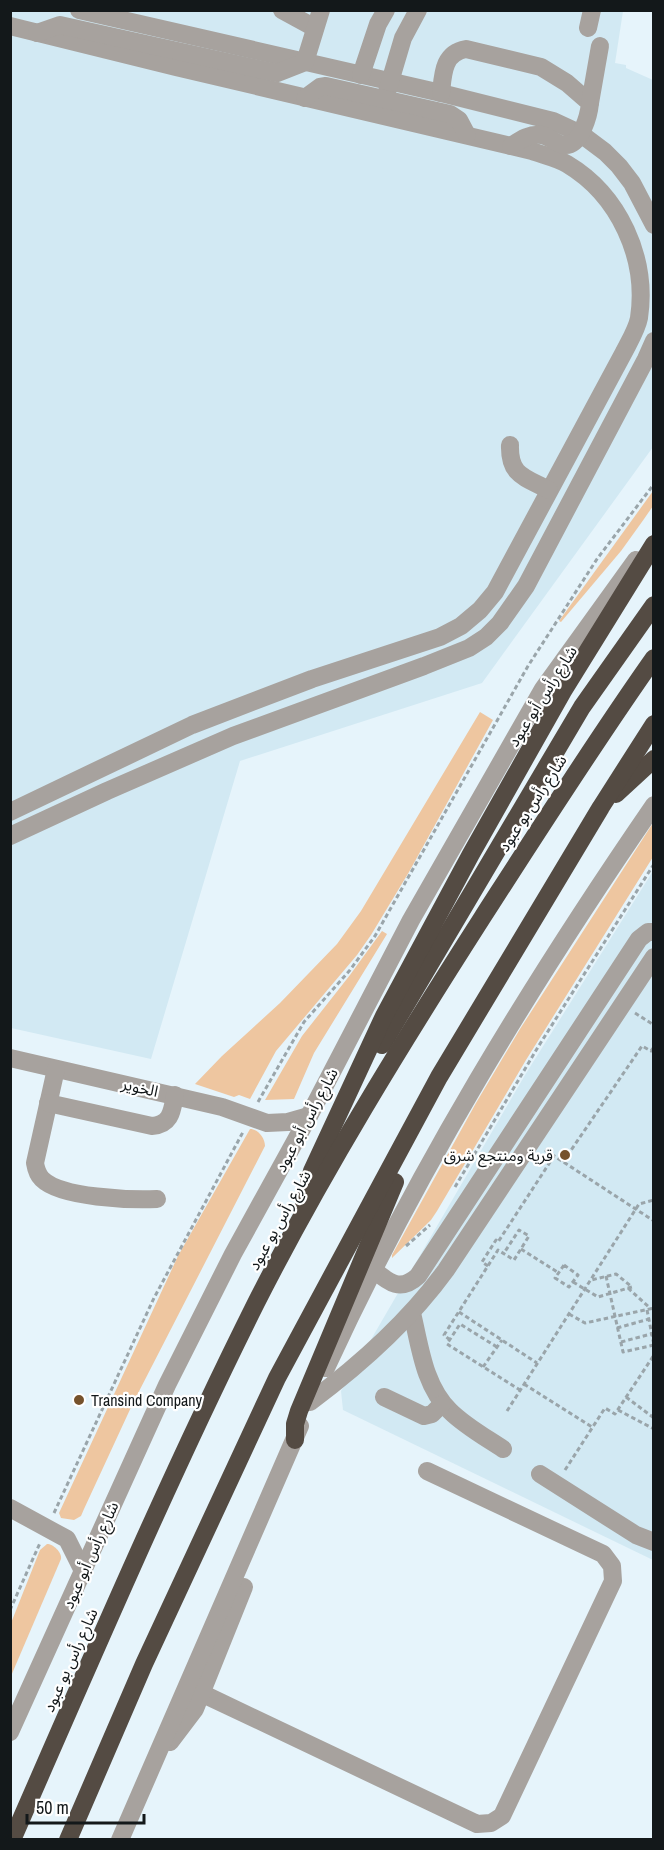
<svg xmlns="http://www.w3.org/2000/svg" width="664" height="1850" font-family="'Archivo Narrow','Noto Sans Arabic',sans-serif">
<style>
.built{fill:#d2e9f3}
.green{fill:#eec6a0}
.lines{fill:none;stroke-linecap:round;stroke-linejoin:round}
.path{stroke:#9aa5aa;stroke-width:3;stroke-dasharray:4.5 3;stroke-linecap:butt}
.minor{stroke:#a7a29e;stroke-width:18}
.highway{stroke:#544b43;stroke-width:18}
.poi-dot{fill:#76522c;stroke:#fff;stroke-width:2}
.labels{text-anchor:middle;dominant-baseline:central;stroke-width:4.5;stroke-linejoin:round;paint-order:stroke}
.street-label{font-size:16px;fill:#13181a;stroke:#fff}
.poi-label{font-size:16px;fill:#13181a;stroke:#fff;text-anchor:end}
</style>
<rect width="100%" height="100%" fill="#e6f4fb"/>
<g class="built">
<path d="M11,11H623L615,63L626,65V68L653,80V447L482,683L240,761L151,1059L11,1028Z"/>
<path d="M653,871V1560L343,1410L341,1391L525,1075Z"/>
</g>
<g class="green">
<path d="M653,491V506L644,519L621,551L561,622L559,621Z"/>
<path d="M480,712L493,720L409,872L371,935L357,955L276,1051L250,1099L239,1095L234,1097L195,1084L222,1056L280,1003L337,944L361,911Z"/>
<path d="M653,823V857L526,1060L437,1211L431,1220L392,1258V1255L476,1103L520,1029Z"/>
<path d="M382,931L387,934L314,1053L294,1099L265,1100L302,1036L350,975Z"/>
<path d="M250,1129C258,1129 265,1138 265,1146L133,1403L84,1509L81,1516L74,1520L61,1518L59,1513L178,1256Z"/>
<path d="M47,1544C53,1544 62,1552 61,1559L11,1676V1623L40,1550Z"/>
</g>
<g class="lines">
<g class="path">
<path d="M635,1013L654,1025"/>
<path d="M258,1102L304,1022L350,970L375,936L528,666L597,559L654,484"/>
<path d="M545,1150L654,1221"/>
<path d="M563,1162L642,1046L651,1051L654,1047"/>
<path d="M455,1187L538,1047L654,864"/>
<path d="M406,1246L430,1225"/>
<path d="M521,1249L559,1273"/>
<path d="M564,1265L578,1275L569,1287L555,1278Z"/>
<path d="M488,1266L482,1262L496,1240L498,1242L554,1156"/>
<path d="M606,1276L623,1352L654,1345"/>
<path d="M573,1282L598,1297L632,1287L616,1274L591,1280"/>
<path d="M628,1288L651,1309"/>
<path d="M647,1310L654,1345"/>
<path d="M459,1312L537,1363"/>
<path d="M569,1314L585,1323L654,1308"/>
<path d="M617,1328L649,1319"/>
<path d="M450,1340L444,1335L498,1250L514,1260L529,1236L519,1230L504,1253"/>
<path d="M621,1342L651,1334"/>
<path d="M497,1347L460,1324L447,1344L520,1390"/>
<path d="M483,1367L502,1340"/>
<path d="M524,1384L592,1427"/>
<path d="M626,1397L654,1418"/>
<path d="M618,1410L654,1429"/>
<path d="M507,1411L639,1204L654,1200"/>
<path d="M565,1470L605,1408L615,1414L654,1355"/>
<path d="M54,1513L154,1298L243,1132"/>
<path d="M10,1610L40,1543"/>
</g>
<g class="minor">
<path d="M79,10L441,93L553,121L581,134L605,152L619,166L632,183L654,225"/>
<path d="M282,10L315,28"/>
<path d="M10,26L176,67L532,151C543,155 557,158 567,164C619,195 648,258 639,318C637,329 629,342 624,352L495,592L480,610L461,626L440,637L312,679L192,725L10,812"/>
<path d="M588,28L592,10"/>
<path d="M37,33L60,25L277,73L305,62L321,10"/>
<path d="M361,75L378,24L386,10"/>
<path d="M387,92L403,38L418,10"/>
<path d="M441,93C443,74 443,53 466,49L541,67L567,83L590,103C589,114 581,147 564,145C557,144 550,137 542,135C530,133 520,140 511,146"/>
<path d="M305,98L320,87L326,86L450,114L459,120L467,135"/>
<path d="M590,103L600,46"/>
<path d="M510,445C509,476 525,477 549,490"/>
<path d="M10,836L107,791L233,736L424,666L469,648L486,637L500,623L526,586L646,359L654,341"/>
<path d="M10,1058L222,1107L267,1123L288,1122L309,1116"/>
<path d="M56,1069L35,1163C36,1169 38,1175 42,1179C61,1198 131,1200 157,1199"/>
<path d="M48,1103L152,1126C171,1125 172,1111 175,1095"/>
<path d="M374,1270C389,1283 401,1292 418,1276L639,939L648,932H654"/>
<path d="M412,1313C420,1346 424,1386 450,1411C465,1426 485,1437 503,1449"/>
<path d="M326,1368C417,1170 531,984 654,805"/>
<path d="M384,1397L424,1416L432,1414L442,1404"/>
<path d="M310,1402C361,1364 409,1321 446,1270L654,957"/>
<path d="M540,1474L636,1535L654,1542"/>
<path d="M10,1508L67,1539L83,1571"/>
<path d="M201,1693L477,1824L491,1823L502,1816L613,1581L612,1566L603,1554L427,1471"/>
<path d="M10,1732L167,1385L233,1254L309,1116L411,920L543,689L636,560"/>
<path d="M170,1742L195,1709L244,1587"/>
<path d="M120,1840L300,1426"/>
</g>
<g class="highway">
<path d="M616,794L654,759"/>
<path d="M382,1045L582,707L654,605"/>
<path d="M304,1203L312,1171L384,1016L471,854L563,691L654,544"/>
<path d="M295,1440V1424L299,1411L395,1182"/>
<path d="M12,1840C91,1660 168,1479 256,1303C323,1171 402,1043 482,918C538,831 594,743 654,658"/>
<path d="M68,1840L144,1664L277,1378L439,1077L601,807L654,724"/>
</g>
</g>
<g class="poi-dot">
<circle cx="565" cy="1155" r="6"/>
<circle cx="79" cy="1400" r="6"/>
</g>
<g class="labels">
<g class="street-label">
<text transform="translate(542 696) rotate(-58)">شارع رأس أبو عبود</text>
<text transform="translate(532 803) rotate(-57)">شارع رأس بو عبود</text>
<text transform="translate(140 1087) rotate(13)">الخوير</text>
<text transform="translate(306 1120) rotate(-62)">شارع رأس أبو عبود</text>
<text transform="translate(279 1220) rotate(-61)">شارع رأس بو عبود</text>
<text transform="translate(90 1555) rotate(-66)">شارع رأس أبو عبود</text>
<text transform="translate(70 1660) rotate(-66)">شارع رأس بو عبود</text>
</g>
<g class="poi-label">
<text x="553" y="1155">قرية ومنتجع شرق</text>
<text x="91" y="1400" text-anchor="start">Transind Company</text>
</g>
</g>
<rect width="664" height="1850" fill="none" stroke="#13181a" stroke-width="24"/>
<path d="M27 1814v9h117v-9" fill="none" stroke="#13181a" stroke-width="3"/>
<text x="36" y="1814" font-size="18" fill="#13181a" stroke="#ffffff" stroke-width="4.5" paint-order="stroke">50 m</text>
</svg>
